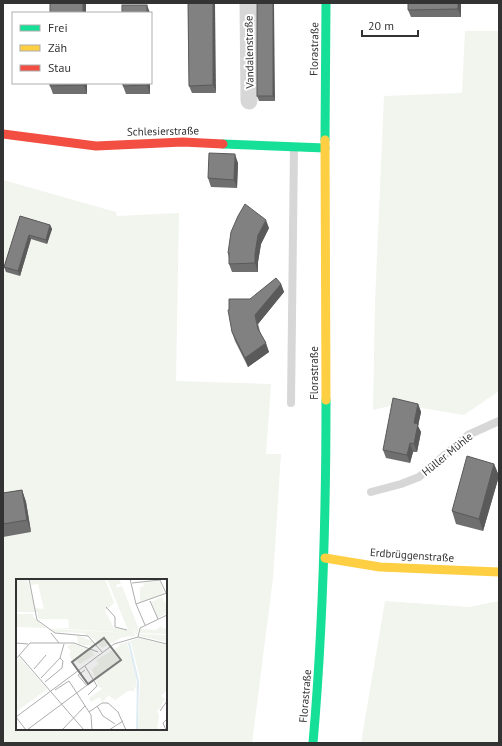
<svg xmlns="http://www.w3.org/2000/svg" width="502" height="746" font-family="'PT Sans',sans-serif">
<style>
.green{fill:#f1f5ed;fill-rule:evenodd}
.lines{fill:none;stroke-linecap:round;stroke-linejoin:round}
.lane{stroke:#d7d7d7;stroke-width:8}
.street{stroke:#d7d7d7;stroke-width:17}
.fast{stroke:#16e098;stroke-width:9}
.slow{stroke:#ffcf43;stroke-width:9}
.jam{stroke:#f24e42;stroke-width:9}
.wall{fill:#6f6f6f}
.shaded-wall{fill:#5a5a5a}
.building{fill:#818181;stroke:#5a5a5a}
.labels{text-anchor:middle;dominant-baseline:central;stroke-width:4;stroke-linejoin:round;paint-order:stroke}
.street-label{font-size:11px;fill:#333;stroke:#fff}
.inset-river{fill:none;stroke:#ddebf3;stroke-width:2}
.inset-road{fill:none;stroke:#adadad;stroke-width:1}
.view{fill:#7a7a7a;fill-opacity:0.15;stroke:#7a7a7a;stroke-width:2}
.inset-edge{fill:none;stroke:#333;stroke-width:2}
</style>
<rect width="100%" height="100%" fill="#fff"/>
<g class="green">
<path d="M465,31H499V391L464,415L398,404L373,410L375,303L384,96L462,93Z"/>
<path d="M3,180L116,212L117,216L179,213L176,381L271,384L266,454H281L273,578L252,743H3ZM17,580H166V729H17Z"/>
<path d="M385,601L469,607L499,601V743H361Z"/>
</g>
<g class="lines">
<g class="lane">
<path d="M291,403L294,147"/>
<path d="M371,492L401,484L419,477L468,435L499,421"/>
</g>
<path class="street" d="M248,3L249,101"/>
<g class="fast">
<path d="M325,140L326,3"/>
<path d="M223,144L325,148"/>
<path d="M313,743C323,629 326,515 326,400"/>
</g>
<g class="slow">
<path d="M325,140L326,400"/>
<path d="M325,558L380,567L499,572"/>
</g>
<path class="jam" d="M3,134L96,146L183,142L223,144"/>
</g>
<g class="wall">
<path d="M188,3L216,93H192L189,86Z"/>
<path d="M257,3L275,101H259L257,96Z"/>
<path d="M408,3H461V17H411L408,10Z"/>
<path d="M50,83H87V94H53L50,86Z"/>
<path d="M150,83V94H126L123,86Z"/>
<path d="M238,163L237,188L211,187L208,178Z"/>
<path d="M20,216L50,225L52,229L47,244L31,239L20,276L6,272L4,267Z"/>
<path d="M269,228L261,244L258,262V272H232L229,264V258L228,253Z"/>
<path d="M281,284L284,292L258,324L260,332L269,352L248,367L235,341L232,332Z"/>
<path d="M418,404L421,412L418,426L421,432L417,452H413L410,463L386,458L383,450Z"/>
<path d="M494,464L499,476L483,531L456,524L452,511Z"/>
<path d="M22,490L26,502L31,532L3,537V493Z"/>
</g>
<g class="shaded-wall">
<rect x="83" y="3" width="3" height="10"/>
<path d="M213,3H215L216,93L213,85Z"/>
<path d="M273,3H274L275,101L273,96Z"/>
<path d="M458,3H461V17L458,9Z"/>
<path d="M147,5L150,13H147Z"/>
<path d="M84,83H87V94L84,85Z"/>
<path d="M147,83H150V94L147,85Z"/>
<path d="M235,154L238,163L237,188L234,180Z"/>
<path d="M266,220L269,228L261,244L258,262V272L255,263V254L258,235Z"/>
<path d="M50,225L52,229L47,244L46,240Z"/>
<path d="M29,235L31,239L20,276L18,271Z"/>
<path d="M281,284L284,292L258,324L262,337L255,315Z"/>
<path d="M266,343L269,352L248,367L245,358Z"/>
<path d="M418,404L421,412L418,426L421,432L417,452L414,444V423Z"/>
<path d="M410,443L413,452L410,463L407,455Z"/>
<path d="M494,464L499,476L483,531L479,519Z"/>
<path d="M22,490L26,502L31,532L27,520Z"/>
</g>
<g class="building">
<rect x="50" y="3" width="33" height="10"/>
<path d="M188,3H213V85L189,86Z"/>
<rect x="257" y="3" width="16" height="93"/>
<path d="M408,3H458V9L408,10Z"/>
<rect x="122" y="5" width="25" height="8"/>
<path d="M50,83H84V85L50,86Z"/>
<path d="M123,83H147V85L123,86Z"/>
<path d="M209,153L235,154L234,180L208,178Z"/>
<path d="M245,204L266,220L258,235L255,254V263L229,264V253H228L231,232L238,216Z"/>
<path d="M20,216L50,225L46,240L29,235L18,271L4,267Z"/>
<path d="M276,278L281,284L255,315L258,329L266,343L245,358L232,332L228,310H229V299H250Z"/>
<path d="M393,398L418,404L414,423L418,424L414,444L410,443L407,455L383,450Z"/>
<path d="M467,456L494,464L479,519L452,511Z"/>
<path d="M22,490L27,520L3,524V493Z"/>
</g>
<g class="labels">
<g class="street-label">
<text transform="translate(314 49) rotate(-89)">Florastraße</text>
<text transform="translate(249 52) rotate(-91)">Vandalenstraße</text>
<text transform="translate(163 131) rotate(-1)">Schlesierstraße</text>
<text transform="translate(314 373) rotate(-90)">Florastraße</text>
<text transform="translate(447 454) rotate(-39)">Hüller Mühle</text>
<text transform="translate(412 555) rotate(4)">Erdbrüggenstraße</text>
<text transform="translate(305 696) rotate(-85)">Florastraße</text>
</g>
</g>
<g transform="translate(16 579)">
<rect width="151" height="151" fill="#fff"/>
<path d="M0,0H11L19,29L28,30L22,5L15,6L13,0H89L98,24L89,32L98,49L112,51L91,0H103L105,5H101L100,9L106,7L122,48L128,45L122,49L121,57L117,49L119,57L107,58L86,69L78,60L67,54L37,53L33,50L117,54L33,49H53L52,40H25L22,39V33H0ZM144,2L148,15L124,24V9L128,7L127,4ZM146,18L151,26V34L142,39L135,23ZM0,35H17V38L30,49L0,48ZM145,47L147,50L150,49L151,55L123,54L125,49L127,48L125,50L140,51ZM123,55L151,56V63L124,57ZM61,56L78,63L76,67L62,65ZM123,59L151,66V111L145,117L149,120L145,126L147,127L141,131L143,137L141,148L144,151H122L124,100L115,63L111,65L119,87L121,112L119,107L118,112H112L99,121L93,116L86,123L84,118L75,123L73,119L86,110L82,107L76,90L83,85L80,81L104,67L102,66ZM57,65L75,71L78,76L64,85L61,82L58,84L53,76L55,72L51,67ZM4,79L31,110L0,133V125L3,124L0,121V83Z" fill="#f1f5ed"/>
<path class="inset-river" d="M113,64L122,102L121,151"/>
<path class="inset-road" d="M13,0L21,41L39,54L72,57L86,73M114,0L120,25M116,4L144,1L150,14M134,22L142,40M90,28L99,38V48L111,51M129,46L120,25L151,14M35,54L43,64M122,58L124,49L151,36M0,64L12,65M3,76L68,151M0,80L14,64H58L82,73M69,87L81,107L72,116M18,90L30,76M69,91L62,96L71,107M25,99L44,79L48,65M29,103L46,89L47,82L44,79M39,111L53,102L75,136L76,151M81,127L87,137L99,145M144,132L151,122M73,133L86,124H92L102,133L110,151M0,138L10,151M0,138L98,65L122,58L151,65M11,151L78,101M46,151L69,127M93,151L107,142M150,151L147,144L151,140"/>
<path class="view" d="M88,59L105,81L72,105L56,83Z"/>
<rect width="151" height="151" class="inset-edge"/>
</g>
<rect width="502" height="746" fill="none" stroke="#333333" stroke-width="8"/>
<rect x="12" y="12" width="140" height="72" fill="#ffffff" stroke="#adadad"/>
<rect x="20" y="25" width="20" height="6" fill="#16e098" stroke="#adadad"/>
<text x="48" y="32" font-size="12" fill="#333333">Frei</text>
<rect x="20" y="45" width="20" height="6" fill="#ffcf43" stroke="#adadad"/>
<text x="48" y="52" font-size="12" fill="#333333">Zäh</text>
<rect x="20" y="65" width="20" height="6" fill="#f24e42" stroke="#adadad"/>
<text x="48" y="72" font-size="12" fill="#333333">Stau</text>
<path d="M362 30v6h56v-6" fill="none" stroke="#333333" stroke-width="2"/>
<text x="368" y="30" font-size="12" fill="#333333" stroke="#ffffff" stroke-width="3" paint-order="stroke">20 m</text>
</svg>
